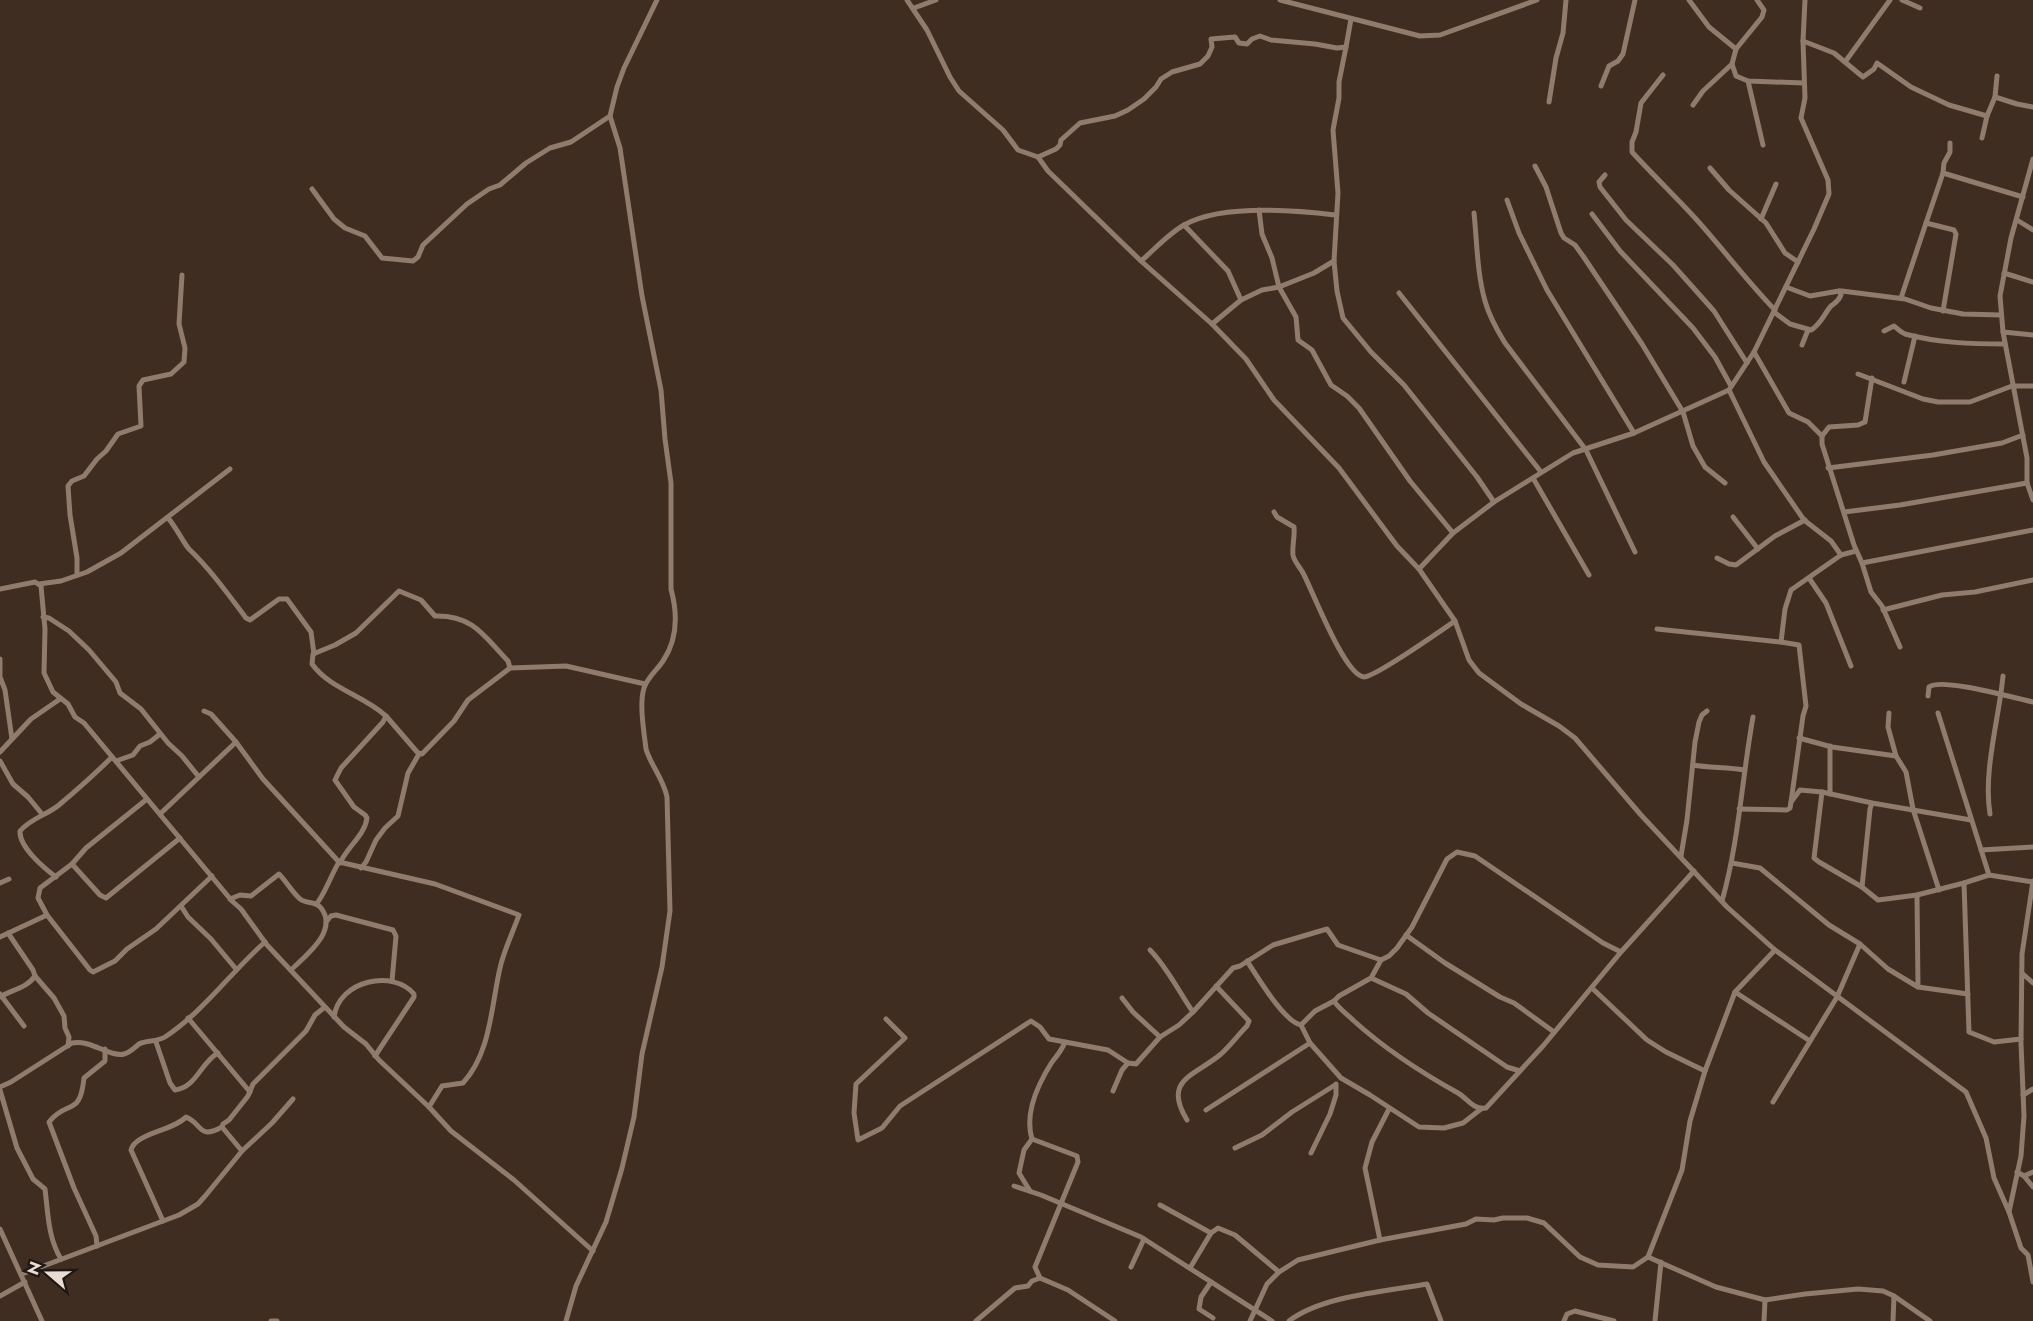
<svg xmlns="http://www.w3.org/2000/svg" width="2033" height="1321" font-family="Jost,sans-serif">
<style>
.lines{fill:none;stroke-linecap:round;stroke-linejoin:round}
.minor{stroke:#907b6d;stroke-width:5}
</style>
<rect width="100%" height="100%" fill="#3e2d20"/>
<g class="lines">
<g class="minor">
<path d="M907,0L927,30L950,77L959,91L1003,130L1018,150L1038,157L1048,171L1141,261L1212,324L1246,359L1274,400L1339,468L1397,546L1419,569L1455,621L1469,660L1479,673L1521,704L1559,726L1575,738L1641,815L1727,907L1775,950L1966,1092L1986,1138L1994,1178L2009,1212"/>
<path d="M1280,0L1420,36L1440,35L1537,0"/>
<path d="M1689,0L1709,27L1736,49"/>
<path d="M1902,0L1920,8"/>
<path d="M914,8L936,0"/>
<path d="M1803,41L1834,53L1863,77L1874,69L1877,63L1911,87L1949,105L1987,116"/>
<path d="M1346,47L1339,82V98L1333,130L1338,193L1334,261L1337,291L1343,318L1371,352L1404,385L1477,477L1494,502"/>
<path d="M1845,62L1890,0"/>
<path d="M1732,64L1736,76L1748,81L1804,83"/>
<path d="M1663,75L1641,103L1636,132L1632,142V152C1653,175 1675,196 1696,219C1723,249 1747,281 1775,310"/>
<path d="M1748,81L1763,145"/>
<path d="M1601,86L1609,66L1618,61L1623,54L1635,0"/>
<path d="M1995,97L2017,104L2033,107"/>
<path d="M1549,102L1556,58L1563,33L1566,0"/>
<path d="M1693,105L1703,91L1732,64L1736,49L1762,17L1764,10L1757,0"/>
<path d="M1982,138L1987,116L1995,97L1997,76"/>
<path d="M1038,157L1056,149L1060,145L1061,140L1080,123L1115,116L1128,110L1144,99L1156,87L1161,79L1172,72L1200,64L1208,56L1212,47L1211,39L1235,37L1239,43L1247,44L1252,39L1260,36L1271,40L1315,44L1337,48L1346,47L1351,19"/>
<path d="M2033,159L2011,238L2000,296L2003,332L2027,458V483L2033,500"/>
<path d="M1535,166L1546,187L1561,233L1564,238L1575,245L1583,256L1642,344L1683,412L1693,446L1705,467L1725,483"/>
<path d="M1710,168L1729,190L1766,223L1785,253L1798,262"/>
<path d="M1943,173L2023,197"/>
<path d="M1605,175L1599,182L1600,187L1626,220L1673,265L1714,311L1747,363"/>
<path d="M312,189L334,219L345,228L365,236L382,258L413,261L418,257L423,245L467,204L489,189L500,185L526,163L550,148L571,142L610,116"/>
<path d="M1507,200L1519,233L1547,290L1634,433"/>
<path d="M1259,210L1262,234L1272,258L1279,287L1296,317L1298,340L1312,350L1331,385L1347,396L1359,408L1410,481L1453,533"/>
<path d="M1474,213C1477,242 1477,273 1485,301C1489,316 1497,330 1505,343L1586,450L1635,552"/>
<path d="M1592,214L1620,251L1693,328L1715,357L1731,386"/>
<path d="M1761,219L1776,184"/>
<path d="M2017,220L2033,230"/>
<path d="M1926,223L1943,173L1944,163L1950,152V143"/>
<path d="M1184,225L1228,271L1241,300"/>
<path d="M1141,261C1154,250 1168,234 1184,225C1221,204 1293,210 1335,215"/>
<path d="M2004,273L2033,282"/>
<path d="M1786,287L1810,296L1839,291"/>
<path d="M1399,293L1541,472"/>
<path d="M1901,298L1926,223L1954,230L1956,234L1943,311"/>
<path d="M1774,312L1790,324L1811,330C1821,324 1824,314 1831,306C1836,302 1838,302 1841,295L1839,291H1842L1905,299L1931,308L1963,314L2001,315"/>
<path d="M1212,324L1241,300L1262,290L1279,287L1314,273L1334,261"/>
<path d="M1884,331L1894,326C1898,329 1900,332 1905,334C1938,343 1972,344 2005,344"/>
<path d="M2003,332L2033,335"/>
<path d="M1802,345L1808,330"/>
<path d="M1754,352L1789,413L1808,422L1822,436"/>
<path d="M1858,374L1923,399L1938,402H1970L2012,386H2033"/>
<path d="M1872,378L1865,422L1858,425L1829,427L1822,436V444L1854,545L1862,563L1871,592L1882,606L1900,647"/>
<path d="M1904,382L1915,336"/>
<path d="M1729,390L1764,462L1804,520L1831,541L1841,555"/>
<path d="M1828,468L1933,455L2002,443L2023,435"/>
<path d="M1533,478L1589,575"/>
<path d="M1274,512L1277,517L1294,527C1295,536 1292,546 1293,555C1294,562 1301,568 1304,575C1313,592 1345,676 1364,677C1375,677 1442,630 1455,621"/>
<path d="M1844,512L1900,505L2027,483"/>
<path d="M1733,517L1758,549"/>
<path d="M168,518C176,527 183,542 189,549C210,569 228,594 246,618L250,620L279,599H287L311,632L314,654"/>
<path d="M1717,558L1729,564L1736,565L1775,536L1805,520"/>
<path d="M1862,563L2033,530"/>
<path d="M1419,569L1453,533L1494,502L1573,453L1634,433L1729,390L1754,352L1814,229L1829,194L1828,180L1801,118L1805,98L1803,41L1805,0"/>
<path d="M77,575V558L70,515L68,486L72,481L84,476L97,459L106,451L118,434L141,426L139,386L143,380L171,374L184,362L185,348L179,324L182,275"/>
<path d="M1809,578L1826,603L1851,666"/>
<path d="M39,584L61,581L87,572L121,553L230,469"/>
<path d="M0,589L35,582L41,586L45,629L44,673L53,692L68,704L75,717L84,723L232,901L241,909L267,945L344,1027L366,1044L379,1060L429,1107L451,1131L514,1180L593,1251"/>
<path d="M1883,610L1942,595L1975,592L2033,580"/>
<path d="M43,617L49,618L69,631L89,650L116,682L120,693L141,709L168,743L182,756L199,777"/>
<path d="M1657,629L1781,642L1799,645L1806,706L1803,716L1791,802"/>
<path d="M1781,642L1785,609L1791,590L1841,555L1856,551"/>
<path d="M0,659V675"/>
<path d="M0,677L5,690L12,739"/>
<path d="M1928,696L1929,687C1941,677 2014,698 2033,702"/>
<path d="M204,711L211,714L236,742"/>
<path d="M1889,713L1888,727L1896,756L1906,772L1913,809L1939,890"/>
<path d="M1938,713L1989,875"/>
<path d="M386,716L418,753L422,754L454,721L468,700L510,668"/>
<path d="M1799,738L1832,747L1896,756"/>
<path d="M1830,746V794"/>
<path d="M0,752L31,719L60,699"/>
<path d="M0,761L13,784L28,797L42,814"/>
<path d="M116,761L133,755L140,746L150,742L160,734"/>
<path d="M1693,765C1710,768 1727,767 1744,770"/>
<path d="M1822,792L1814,858L1819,862L1862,887L1878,900L1917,895L1964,883"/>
<path d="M147,799L86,848L72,864L100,895L106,898L180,838"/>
<path d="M1739,809L1787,810L1790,808L1791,802L1800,790L1822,792L1872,803L1971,820"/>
<path d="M160,814L236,742L263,779L339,862L435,884L519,915C513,932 504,950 500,968C491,1007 491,1052 463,1083L442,1086L429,1107"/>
<path d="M1990,814C1983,771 1999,719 2003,676"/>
<path d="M1981,850L2033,847"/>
<path d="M1681,856L1687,820L1695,742L1699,722L1702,715L1707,711"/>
<path d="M340,863C347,847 365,835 367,818L365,815L354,807L335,780L341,768L383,722L386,716C363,695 330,689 312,664L313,654L335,645L356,633L399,591L421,600L435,616C473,615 484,636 508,661L510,668L566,666L645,684"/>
<path d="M1732,863L1760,868L1829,925L1860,944L1888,969L1918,987L1968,994"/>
<path d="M72,864L40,888L38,898L47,915L90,970L93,972L115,961L127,949L156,929L212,876"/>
<path d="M361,868L366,862L376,840L385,828L398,816L408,773L419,754"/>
<path d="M56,877C44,868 19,847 20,831C31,818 47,815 59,805C78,789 95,774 112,757"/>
<path d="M2033,881L2022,954L2021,1043L2024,1116L2021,1156L2009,1212L2021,1248L2028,1255L2033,1282"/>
<path d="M0,883L9,879"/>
<path d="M1862,887L1870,809L1872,803"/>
<path d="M1917,895L1918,987"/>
<path d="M230,899L240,895L251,896L279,874C286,881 292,892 300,899C307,904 316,901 321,908C339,931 305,956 291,970"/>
<path d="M1722,901C1739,841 1742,778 1753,717"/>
<path d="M316,904C323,898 332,873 339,862"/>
<path d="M181,906L188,917L211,939L236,969"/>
<path d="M326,922L331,916L336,915L393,930L396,936L392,981"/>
<path d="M1406,935L1445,963L1500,997L1514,1003L1554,1032"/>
<path d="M0,937L47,915"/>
<path d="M1150,950C1167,967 1179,992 1193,1012"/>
<path d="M1621,952L1603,943L1475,856L1457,852L1447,859L1412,927L1397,948L1389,956L1381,960L1371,978L1339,996L1334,1001C1339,1009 1347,1014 1354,1021C1385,1049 1422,1073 1458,1093C1468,1099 1473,1110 1486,1108L1543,1046L1621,952L1694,871"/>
<path d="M1247,961C1257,976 1284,1022 1301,1025L1315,1011L1334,1001"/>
<path d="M2023,974L2033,983"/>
<path d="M35,976L54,998L64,1016L65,1028L69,1037L68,1046"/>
<path d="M1371,978L1406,994L1428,1013L1507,1067L1520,1071"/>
<path d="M1592,988L1647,1040L1666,1052L1705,1071"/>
<path d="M1735,992L1810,1041"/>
<path d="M0,994L24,1026"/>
<path d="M0,997C11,990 27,988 35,976L33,970L8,933"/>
<path d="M1837,997L1860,944"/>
<path d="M1122,998L1133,1012L1160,1037"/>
<path d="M334,1017C339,980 393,969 414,994V997L375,1056"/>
<path d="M188,1018L250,1092"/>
<path d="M886,1019L905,1038L856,1084L854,1113L858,1140L882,1128L900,1106L1031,1021L1040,1027L1049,1039L1108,1050L1128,1063"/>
<path d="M1301,1025L1310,1043L1341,1078L1370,1095L1419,1127L1444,1128L1463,1123L1481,1109"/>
<path d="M2021,1039L1994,1042L1969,1032L1964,883L1989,875L2033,882"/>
<path d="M156,1042L170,1083L175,1090C196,1088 201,1062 218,1053"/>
<path d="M0,1087L11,1082L72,1043C90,1039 111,1058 124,1054C131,1052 134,1048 139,1044C146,1040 157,1042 165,1037C203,1012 231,972 265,942"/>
<path d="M0,1090L17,1148L33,1179L45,1189C48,1213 48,1238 61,1259"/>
<path d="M1113,1091L1122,1070L1128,1063L1136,1064L1160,1037L1179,1025L1193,1012L1233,968L1240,966L1273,945L1327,929L1338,945L1381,960"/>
<path d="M2023,1095L2033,1089"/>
<path d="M1773,1102L1837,997"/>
<path d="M1206,1110L1310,1043"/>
<path d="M1187,1120C1162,1079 1195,1076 1221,1054C1230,1046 1238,1035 1247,1026L1249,1021L1216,986"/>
<path d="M1032,1139C1024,1113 1038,1084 1052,1062C1057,1056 1062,1050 1065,1042"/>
<path d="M1235,1148L1262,1135L1292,1112L1335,1085"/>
<path d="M242,1151L272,1123L293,1099"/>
<path d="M1311,1153L1330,1114L1336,1095V1084"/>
<path d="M2017,1172L2024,1176L2033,1187"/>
<path d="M2024,1176L2033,1172"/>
<path d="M1014,1186L1041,1195L1141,1237L1272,1321"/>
<path d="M1030,1191L1019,1173L1024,1150L1032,1139L1077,1156L1078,1162L1035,1267L1040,1278L1068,1290L1115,1321"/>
<path d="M1160,1205L1211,1233"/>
<path d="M163,1221L131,1150C135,1133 173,1131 186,1117C203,1124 198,1140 222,1127"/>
<path d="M0,1229L42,1321"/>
<path d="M1380,1240L1365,1168L1372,1142L1389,1109"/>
<path d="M97,1246L96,1236L74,1188L49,1122C67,1099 80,1118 84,1078L105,1061V1049"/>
<path d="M1648,1257L1716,1287L1765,1300L1805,1294L1858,1289L1883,1291L1894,1296L1930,1321"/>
<path d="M1131,1267L1144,1239"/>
<path d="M1190,1268L1211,1233L1218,1228L1235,1235L1279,1272"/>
<path d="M22,1274L179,1215L198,1204L206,1195L242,1151L222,1127L223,1124L229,1120L248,1096L253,1084L306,1031L315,1015L325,1007"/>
<path d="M1211,1282L1201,1297L1199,1309L1213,1318"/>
<path d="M0,1296L25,1282"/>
<path d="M271,1321H277"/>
<path d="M566,1321L576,1286L606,1222L622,1168L634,1117L642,1054L662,967L670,911L667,797C663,778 651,766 646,749C644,732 639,704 644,688C647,678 657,670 663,661C678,639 678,615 671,589V483L665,439L661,390L642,296L620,148L610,116L617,87L624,68L657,0"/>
<path d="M976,1321L1015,1288L1028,1286L1032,1281L1040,1278"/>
<path d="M1250,1321L1267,1284L1279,1272L1298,1260L1380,1240L1466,1224L1476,1219L1494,1220L1503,1218H1527L1544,1223L1580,1257L1598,1265L1633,1267L1648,1257L1682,1170L1690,1121L1705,1071L1735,992L1775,950"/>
<path d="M1289,1321C1321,1296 1387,1291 1427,1284L1441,1321"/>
<path d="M1564,1321L1567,1314L1575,1311L1614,1321"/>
<path d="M1655,1321L1661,1262"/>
<path d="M1764,1321L1765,1300"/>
<path d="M1893,1321L1894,1296"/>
</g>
</g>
<g transform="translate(48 1273) rotate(290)" stroke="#1f1711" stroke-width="4.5" paint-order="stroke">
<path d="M0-4.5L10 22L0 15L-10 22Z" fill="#e8dcd4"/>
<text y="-9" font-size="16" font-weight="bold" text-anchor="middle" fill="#e8dcd4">N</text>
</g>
</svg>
